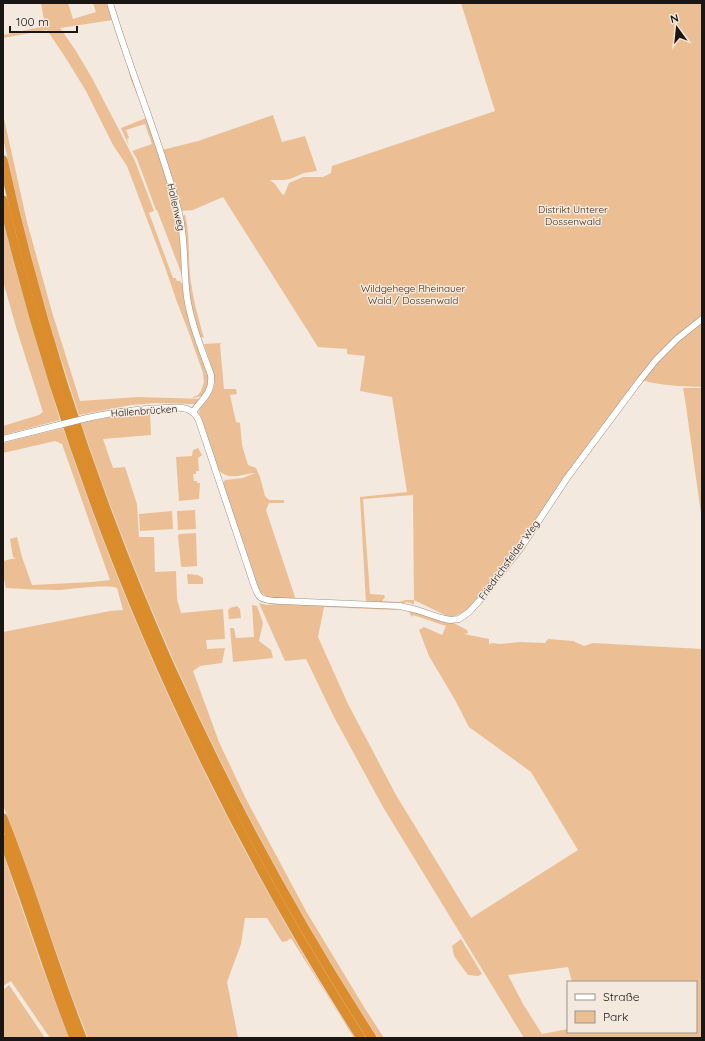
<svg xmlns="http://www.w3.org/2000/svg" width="705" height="1041" font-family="Quicksand,sans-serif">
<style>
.green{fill:#ebbf93;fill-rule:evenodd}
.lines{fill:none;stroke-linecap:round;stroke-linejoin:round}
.minor-casing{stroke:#9c9289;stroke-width:7}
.highway-casing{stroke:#cdcccb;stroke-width:10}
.minor{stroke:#fff;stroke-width:6}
.highway{stroke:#dc8d2b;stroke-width:9}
.minor-bridge-casing{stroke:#9c9289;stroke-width:7;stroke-linecap:butt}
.minor-bridge{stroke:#fff;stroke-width:6}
.labels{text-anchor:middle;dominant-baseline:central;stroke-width:3;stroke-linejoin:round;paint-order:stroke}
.street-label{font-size:10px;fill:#1a1613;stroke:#f3e9df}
.park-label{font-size:10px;fill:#442d12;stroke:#f3e9df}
</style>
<rect width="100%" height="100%" fill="#f3e9df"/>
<g class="green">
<path d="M41,3H68L73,19L96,12L93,3H107L111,15L114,19L147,117L131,80L122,45L113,20L60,28L76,51L92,78L118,128L135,161L154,211L149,213L173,278H176L177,281H180L184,286L188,312L209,378L207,390L202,396L193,398V397L198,395L201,391L204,382L203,373L189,333L177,302L165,267L127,166L113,145L86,91L67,60L47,30L3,38V35L45,26Z"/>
<path d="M461,3H702V387C681,386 658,386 638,379L518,547L478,601L464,612L455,616L449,617L414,600V604H411V603L406,602L403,604L366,603L360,497L407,492L392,397L360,391L365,356L347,354V349L318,347L223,197L193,210L181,211L162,150L198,141L273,115L282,142L305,136L317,171L304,173L290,179L284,180H270L275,184L282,194L284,195L289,183L303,177H323L331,173L332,166L495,111ZM413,495L414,600H405L400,602L382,601L385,597L384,595L370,594L363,499Z"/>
<path d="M3,114L27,222L52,312L80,401L138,397L203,399L198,405L192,404L156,403L131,405L79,415L53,334L34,269L15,192L3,138Z"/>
<path d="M146,118L166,174L177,217L181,238L182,275L157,210H156L137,159L132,151L152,144L145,124L126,130L129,138L127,139L129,146L121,128Z"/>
<path d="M185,215C190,234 188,254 190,274C192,296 198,317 204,338L201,337L199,333L191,306L189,291L182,216Z"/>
<path d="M3,220L29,316L60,420L3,435V426L39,415L43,412L16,327L3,281Z"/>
<path d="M221,343L220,345L224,389H236L237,394L230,395L236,422L240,423L242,445L248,465L256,468L260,477L265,496L269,500H284V503H269L266,510L296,600L268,597L260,592L222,484L225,480L243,478L255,473C240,474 230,482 217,469L199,412C200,403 208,398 213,390C218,380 207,354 204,344Z"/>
<path d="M683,388H702V521L686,406Z"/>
<path d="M150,412L151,435L103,439L113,468L125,467L137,504L139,537H154L155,572L176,571L177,599L181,613L223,609L225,639L206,640L207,649L225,648L222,663L200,666L193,671L219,742L246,799L306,911L364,1007L384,1038H378C356,1005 336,972 316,938C220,775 142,603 81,423L113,416Z"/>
<path d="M63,428C116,587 184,742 266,889C294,939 323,990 355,1038H354L291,938L287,941L282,942L267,918H245L241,944L227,982L238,1038H88L72,997L19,846L3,805V632L110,611L123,610L117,588C107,584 71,589 59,590C41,590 24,589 6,588L3,574V561L16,558L13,557L10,539L17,537L22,557L32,585L92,582L110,580L62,444L55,441L3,453V443Z"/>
<path d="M198,448L202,455L198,458L199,471H196V474H193L194,481H197V483H200L199,499L179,501L176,457L192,456L193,450Z"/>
<path d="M195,510L196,529L178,530L177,511Z"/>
<path d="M172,511L173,529L140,531L139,514Z"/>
<path d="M196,533L197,566L182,567L181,566L178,536L179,534Z"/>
<path d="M188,574L198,575L203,578V584H188L187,575Z"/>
<path d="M259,603L266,605L283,604L402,608L395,610L324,607L318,637L348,704L396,795L471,918L578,850L531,772L469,727L455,700L429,656L419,630L424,627L442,635L446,626L413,615L412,617L409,612L411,611L454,623L467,630L468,633L464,634L489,639V644L493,643L499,644L520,642L545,643L548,639L573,641L584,646L593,643L702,649V1038H524L383,807L334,717L306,659L285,661L262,610ZM568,967L572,982H696V1032H568V1029L542,1034L523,1004L508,975Z"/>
<path d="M252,605L257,606L263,623L259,641L271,650L273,658L233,662L230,628H234L236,638L254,637Z"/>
<path d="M237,606L240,609L241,618L229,619L228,610L230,608Z"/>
<path d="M3,853L40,961L69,1038H50L11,981L3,986Z"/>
<path d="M461,939L482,974L478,976L468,975L454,956L452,946Z"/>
<path d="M9,985L45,1038H3V990Z"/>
</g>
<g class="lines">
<g class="minor-casing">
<g id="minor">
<path d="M110,3C131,74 161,142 179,213C186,240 183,269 187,297C191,324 202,350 211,375C213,393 202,399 193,412"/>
<path d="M87,418C114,412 136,409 164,408C172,408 182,406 189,410C194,412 197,416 199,421L248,567C251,575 255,592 260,597C265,601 276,601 282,601L400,606L417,610L441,618L450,620L459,619L469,612L479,601L520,549L567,478L640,380L656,360L677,339L702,319"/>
<path d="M3,439L55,426"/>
</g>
</g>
<g class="highway-casing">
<g id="highway">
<path d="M3,160C36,309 82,455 140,596C151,622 162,649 174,675C231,801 297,922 372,1038"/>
<path d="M3,200C74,497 196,781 361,1038"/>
<path d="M3,818C32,890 53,965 82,1038"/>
<path d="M3,839C28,905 48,972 74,1038"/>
</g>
</g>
<use href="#minor" class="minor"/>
<use href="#highway" class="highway"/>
<g class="minor-bridge-casing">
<path id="minor-bridge" d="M55,426L87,418"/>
</g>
<use href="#minor-bridge" class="minor-bridge"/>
</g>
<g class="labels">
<g class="street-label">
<text transform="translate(176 207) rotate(77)">Hallenweg</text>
<text transform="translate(144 411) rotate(-4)">Hallenbrücken</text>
<text transform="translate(509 560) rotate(-54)">Friedrichsfelder Weg</text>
</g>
<g class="park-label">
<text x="573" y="209">Distrikt Unterer<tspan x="573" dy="12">Dossenwald</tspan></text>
<text x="413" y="288">Wildgehege Rheinauer<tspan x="413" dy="12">Wald / Dossenwald</tspan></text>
</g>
</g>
<rect width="705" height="1041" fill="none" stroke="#1a1613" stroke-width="8"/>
<rect x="567" y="981" width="130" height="52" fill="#f3e9df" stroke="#9c958d"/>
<rect x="575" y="994" width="20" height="6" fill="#ffffff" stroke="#9c958d"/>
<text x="603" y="1001" font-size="12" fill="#1a1613">Straße</text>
<rect x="575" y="1011" width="20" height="12" fill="#ebbf93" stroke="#9c958d"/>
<text x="603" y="1021" font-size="12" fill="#1a1613">Park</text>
<g transform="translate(677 28) rotate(345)" stroke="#f3e9df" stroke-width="3" paint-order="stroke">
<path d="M0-3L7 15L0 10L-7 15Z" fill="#1a1613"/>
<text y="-6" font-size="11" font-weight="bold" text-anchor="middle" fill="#1a1613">N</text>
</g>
<path d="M10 26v6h67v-6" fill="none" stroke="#1a1613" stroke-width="2"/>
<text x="16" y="26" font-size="12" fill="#1a1613" stroke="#f3e9df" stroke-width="3" paint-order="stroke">100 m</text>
</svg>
